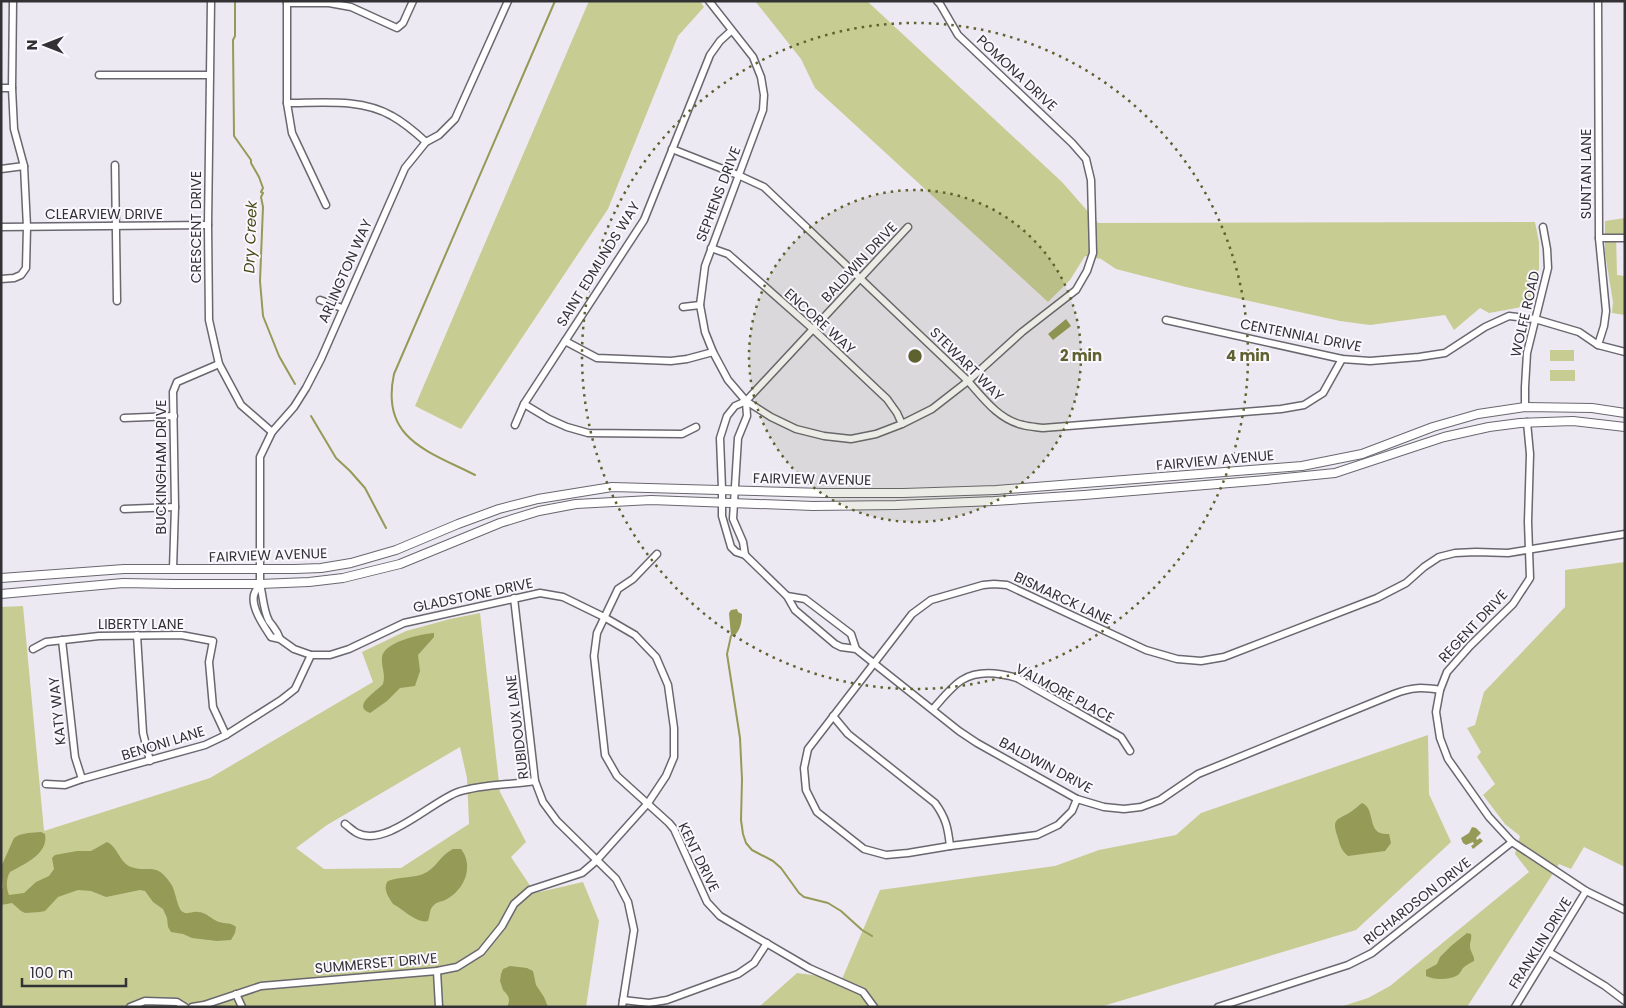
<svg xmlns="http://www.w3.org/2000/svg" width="1626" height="1008" font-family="Poppins,sans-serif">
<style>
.green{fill:#c7cc93;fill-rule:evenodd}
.water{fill:#959a56}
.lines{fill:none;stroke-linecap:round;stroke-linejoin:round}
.stream{stroke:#959a56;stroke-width:2}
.minor-casing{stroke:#6a676f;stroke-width:9}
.tertiary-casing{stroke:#6a676f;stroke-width:10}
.minor{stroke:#fff;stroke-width:6}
.tertiary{stroke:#fff;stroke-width:8}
.ring{fill:none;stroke:#5e622f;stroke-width:2.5;stroke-dasharray:2.5 5}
.labels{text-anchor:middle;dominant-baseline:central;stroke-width:4;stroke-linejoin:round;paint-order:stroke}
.street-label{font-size:14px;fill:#323134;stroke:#faf7ff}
.water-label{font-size:15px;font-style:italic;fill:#464915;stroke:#faf7ff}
.centre{fill:#5e622f;stroke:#faf7ff;stroke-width:2.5}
.ring-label{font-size:15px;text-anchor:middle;font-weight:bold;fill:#5e622f;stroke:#faf7ff;stroke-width:4;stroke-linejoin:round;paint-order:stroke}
</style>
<rect width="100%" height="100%" fill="#ede9f3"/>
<g class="green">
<path d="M589,1H700L704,7L678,36L608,209L461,429L415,406Z"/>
<path d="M755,1H867L1062,182L1098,223L1535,222L1539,242V269L1528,306L1489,313L1480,308L1454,330L1445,315L1370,325L1340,321L1186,287L1116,269L1101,259L1085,256L1070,280L1048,302L815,88L801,59Z"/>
<path d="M1625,218V234H1616L1617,275L1625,276V315L1612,313L1613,302L1605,253V221Z"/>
<rect x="1550" y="350" width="24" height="11"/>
<rect x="1550" y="370" width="25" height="11"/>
<path d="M1625,562V867L1584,847L1571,869L1559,864L1467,1007H1340L1368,998L1390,986L1529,872L1515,854L1520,836L1505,824L1483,795L1495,784L1477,757L1481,752L1467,728L1475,725L1484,692L1565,607V570Z"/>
<path d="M23,606L44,831L210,778L373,682L362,652L406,631L450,619L480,613L500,792L526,842L511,857L535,893L583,882L599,921L586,1007H1V607ZM460,747L467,778L469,824L401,868L324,869L296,848L327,825Z"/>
<path d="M1428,735L1429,794L1451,842L1356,930L1100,1007H759L797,973L842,979L880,890L1055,866L1099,850L1176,835L1201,813Z"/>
</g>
<g class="water">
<path d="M1066,319L1071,326L1053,340L1048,334Z"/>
<path d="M737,609L738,612L742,614C742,622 740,631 734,636H731L729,613L731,610Z"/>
<path d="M434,633V637L418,655L420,671L415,686L400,688L387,701L370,713C351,706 377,691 383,684C386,675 381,666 382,657C384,642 421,634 434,633Z"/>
<path d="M1362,803C1377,809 1365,836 1389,834L1391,843L1385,851L1348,856C1342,851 1340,846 1338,838C1331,817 1337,821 1352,811C1355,809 1358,806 1362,803Z"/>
<path d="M1472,827L1476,828L1481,833L1476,838L1477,840L1480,838L1483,841L1473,849L1471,846L1474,844L1473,842L1466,845L1463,843L1461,838L1469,833Z"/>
<path d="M41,832L45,834C49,854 24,864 10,872C6,878 6,888 9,895L24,893L36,882L49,876L54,869L52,858L55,855L77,851H91L107,842C118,847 119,862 131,867C149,873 156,861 171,884C176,891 177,909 183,912C187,915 193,911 198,912C206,912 211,919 219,922C225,924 231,922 236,927L235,933L231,940L217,941L192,938L183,934L171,932L168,927L167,918L163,909L153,902L145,891L140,890L106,897L91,891L78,890L58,897L45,911L40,912L25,913L21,911L12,903L1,905V889L3,888L1,867L14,838L19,835L28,833Z"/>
<path d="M453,849H461C474,866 465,889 447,899C442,902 437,901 433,906C429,910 430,916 428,921C417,924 403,909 393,904C389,898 382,888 388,881C400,876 415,879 427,872C437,866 441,855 453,849Z"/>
<path d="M1467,933L1471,934C1472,939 1470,941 1470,946C1470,952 1475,956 1474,961C1470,963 1466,965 1463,968C1461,971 1461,972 1458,975C1450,980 1434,980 1426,976V970L1437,964L1440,957L1451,946Z"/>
<path d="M510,966L527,968L533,971L536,985L544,997L548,1007H507C511,999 509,996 503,990L500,981L501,974L503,969Z"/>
</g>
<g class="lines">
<g class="stream">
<path d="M235,1V36L233,40L234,136L251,160V163L259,177L263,188L261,192L263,193L261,197L263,207L260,281L263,316L279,356L295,384"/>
<path d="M311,416L336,458L350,471L365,488L386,528"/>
<path d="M475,475C428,451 380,439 394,374L555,1"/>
<path d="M731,636L727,654L740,738L742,779L741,820L743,834L746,843L752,850L773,861L781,868L799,893L804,897L828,903L841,911L862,930L872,936"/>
</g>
<g class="minor-casing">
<g id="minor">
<path d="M211,1L208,225L209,320L219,364L241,405L272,432"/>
<path d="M287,1V103L292,133L326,205"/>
<path d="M709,1L753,57L761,77L764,95L763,110L705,266L700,305L705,332L713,352L728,380L746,401L771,417L796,429L824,436L851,439L876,434L902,424L932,409L968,381L1022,332L1076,290L1087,271L1093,253L1091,180L1086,159L1072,143L958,35L940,4L937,1"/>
<path d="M1598,1L1599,238L1606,311L1604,326L1598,345"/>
<path d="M287,3H329L351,7L397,28L403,23L413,1"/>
<path d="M99,75H209"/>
<path d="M1,88H12"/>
<path d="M287,103C321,103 361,98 392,116C405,123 415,132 426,142"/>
<path d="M672,149L738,175L764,187L968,381C983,398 999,420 1023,425C1030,427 1037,427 1043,428L1281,409L1304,405L1323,393L1342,359"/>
<path d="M115,165L117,301"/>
<path d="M1,169L24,166"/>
<path d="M1,227L208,225"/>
<path d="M908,227L746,401L735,406L727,416L720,438L722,489V516L731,547L736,552L745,555L787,596L795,610L835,644L841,647L856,649L959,731L977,743L1077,799L1104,807L1124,809L1141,807L1160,800L1198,774L1394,694C1412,687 1422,687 1440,690"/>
<path d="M1599,238H1625"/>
<path d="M711,248L728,254L814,330L887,399L897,413L902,424"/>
<path d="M1,279L14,278L21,275L26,268L27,227L24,166L14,129L12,88L13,1"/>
<path d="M320,300L342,308"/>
<path d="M683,307L700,305"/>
<path d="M1166,320L1342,359L1370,361L1419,357L1445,353L1485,327L1509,316L1535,319L1579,332L1598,345L1625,352"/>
<path d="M565,341L597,358L671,361L687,359L713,352"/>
<path d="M524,404L549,419L567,427L588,433L682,434L696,427"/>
<path d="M1525,407V387L1527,353L1548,268L1547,249L1543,227"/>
<path d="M124,418L174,416"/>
<path d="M1527,422L1530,454L1528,522L1530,578L1513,604L1470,646L1447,672L1440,690L1436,712L1440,738L1448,759L1489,817L1512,842L1586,891L1625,910"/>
<path d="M515,425L524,404L644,220L710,55L720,41L731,31"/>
<path d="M124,509L175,507"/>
<path d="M657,554L633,579L618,589L597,633L594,656L605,755L617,776L669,823L674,829L707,902L720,916L809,968L863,992L874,1007"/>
<path d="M745,555L743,542L733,519L738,438L747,416L746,401"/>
<path d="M173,569L175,507L173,392L177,382L219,364"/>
<path d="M787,596L805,599L851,634L856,649"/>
<path d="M514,598L535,781L543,802L557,821L616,879L628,902L634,930L622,1007"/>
<path d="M137,635L143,733L150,761"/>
<path d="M280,639C277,630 274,628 269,621C263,610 263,595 260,584V457L272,432L294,407L306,388L321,359L405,168L426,142L439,135L455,119L508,1"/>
<path d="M62,640L75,757L82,779"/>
<path d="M33,649L46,642L99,636L181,635L213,641L209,662L213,707L226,735"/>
<path d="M933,709C941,700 952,686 962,680C978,670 1000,673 1017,678L1121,737L1130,751"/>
<path d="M833,716L848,734L935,803C946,818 948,828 950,846"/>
<path d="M46,784L65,785L82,779L205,745L226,735L281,700L295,689L311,655"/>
<path d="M1077,799L1072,811L1058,825L1037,835L950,846L908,853L886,855L864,849L817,812L806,790L804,768L808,749L912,614L931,600L983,585L994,584L1007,585L1146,650L1177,659L1201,661L1224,657L1377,598L1406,583L1424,567L1439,557L1455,553L1476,552L1508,553L1625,534"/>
<path d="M345,824C349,827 353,831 357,833C386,848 432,801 458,792C482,784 510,785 535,781"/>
<path d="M1549,952L1605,986L1625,1001"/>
<path d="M437,971L439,1007"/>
<path d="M236,994L242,1007"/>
<path d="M623,1000L649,1003L667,1000L738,974L754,963L767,943"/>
<path d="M130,1007L145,1001L177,1002L185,1007"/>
<path d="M192,1007L204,1005L261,986L437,971L457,967L481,952L502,926L514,904L530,890L582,873L596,861L648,803L666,776L674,757V728L668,685L656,657L635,635L604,617L563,597L540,593L404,623L349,649L330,655H311L294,649L280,639L271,637C264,626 251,608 254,595C255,591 258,587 260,584"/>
<path d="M1218,1007L1348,965L1372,953L1512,842"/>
<path d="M1515,1007L1586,891"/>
</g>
</g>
<g class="tertiary-casing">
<g id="tertiary">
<path d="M1,578L124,569H295L321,568L351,563L396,550L458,524L499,509L538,499L612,487L824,493H903L996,490L1302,466L1362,454L1433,427L1478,414L1525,407L1592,408L1625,413"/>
<path d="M1,594L123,583L175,584H260L309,582L343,578L400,564L500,523L539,511L576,504L651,500L813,506L896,505L994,501L1084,495L1266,480L1335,473L1444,437L1489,427L1520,423L1573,421L1625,427"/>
</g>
</g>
<use href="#minor" class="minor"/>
<use href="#tertiary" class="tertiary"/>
</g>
<circle cx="915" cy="356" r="166" fill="#5e622f" fill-opacity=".12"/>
<g class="ring">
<circle cx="915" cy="356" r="166"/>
<circle cx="915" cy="356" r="333"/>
</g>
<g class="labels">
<g class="street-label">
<text transform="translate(1017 73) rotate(43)">POMONA DRIVE</text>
<text transform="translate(1586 174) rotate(-90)">SUNTAN LANE</text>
<text transform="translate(718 194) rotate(-69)">SEPHENS DRIVE</text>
<text x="104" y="214">CLEARVIEW DRIVE</text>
<text transform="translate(196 227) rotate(-90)">CRESCENT DRIVE</text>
<text transform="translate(859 262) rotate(-47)">BALDWIN DRIVE</text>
<text transform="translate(598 264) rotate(-58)">SAINT EDMUNDS WAY</text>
<text transform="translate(345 271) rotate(-66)">ARLINGTON WAY</text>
<text transform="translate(1525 314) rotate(-77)">WOLFE ROAD</text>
<text transform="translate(820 321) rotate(42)">ENCORE WAY</text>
<text transform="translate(1301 335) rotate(11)">CENTENNIAL DRIVE</text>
<text transform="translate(967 364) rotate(45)">STEWART WAY</text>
<text transform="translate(1215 460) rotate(-5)">FAIRVIEW AVENUE</text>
<text transform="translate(161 467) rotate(-90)">BUCKINGHAM DRIVE</text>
<text transform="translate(812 479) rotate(1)">FAIRVIEW AVENUE</text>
<text transform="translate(268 555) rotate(-2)">FAIRVIEW AVENUE</text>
<text transform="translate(473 595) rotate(-12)">GLADSTONE DRIVE</text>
<text transform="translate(1063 598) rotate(25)">BISMARCK LANE</text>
<text x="141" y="624">LIBERTY LANE</text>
<text transform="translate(1473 626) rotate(-47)">REGENT DRIVE</text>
<text transform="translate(1065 693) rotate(28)">VALMORE PLACE</text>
<text transform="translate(57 711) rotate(-96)">KATY WAY</text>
<text transform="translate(517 727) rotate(-97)">RUBIDOUX LANE</text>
<text transform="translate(163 743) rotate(-17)">BENONI LANE</text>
<text transform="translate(1046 765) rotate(28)">BALDWIN DRIVE</text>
<text transform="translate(699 857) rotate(64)">KENT DRIVE</text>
<text transform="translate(1417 901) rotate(-38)">RICHARDSON DRIVE</text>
<text transform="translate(1540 943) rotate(-58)">FRANKLIN DRIVE</text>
<text transform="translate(376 963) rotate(-5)">SUMMERSET DRIVE</text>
</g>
<g class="water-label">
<text transform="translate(250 237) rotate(-88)">Dry Creek</text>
</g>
</g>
<circle cx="915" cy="356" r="8" class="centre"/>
<g class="ring-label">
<text x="1081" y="361">2 min</text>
<text x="1248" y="361">4 min</text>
</g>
<rect width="1626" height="1008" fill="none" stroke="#323134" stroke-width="5"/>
<g transform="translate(45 45) rotate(270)" stroke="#faf7ff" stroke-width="4" paint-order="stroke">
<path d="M0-4L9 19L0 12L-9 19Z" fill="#323134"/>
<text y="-8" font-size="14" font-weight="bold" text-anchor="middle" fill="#323134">N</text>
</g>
<path d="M22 978v8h104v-8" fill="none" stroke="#323134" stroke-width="2.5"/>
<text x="30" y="978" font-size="15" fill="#323134" stroke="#faf7ff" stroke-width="4" paint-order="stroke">100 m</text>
</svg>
